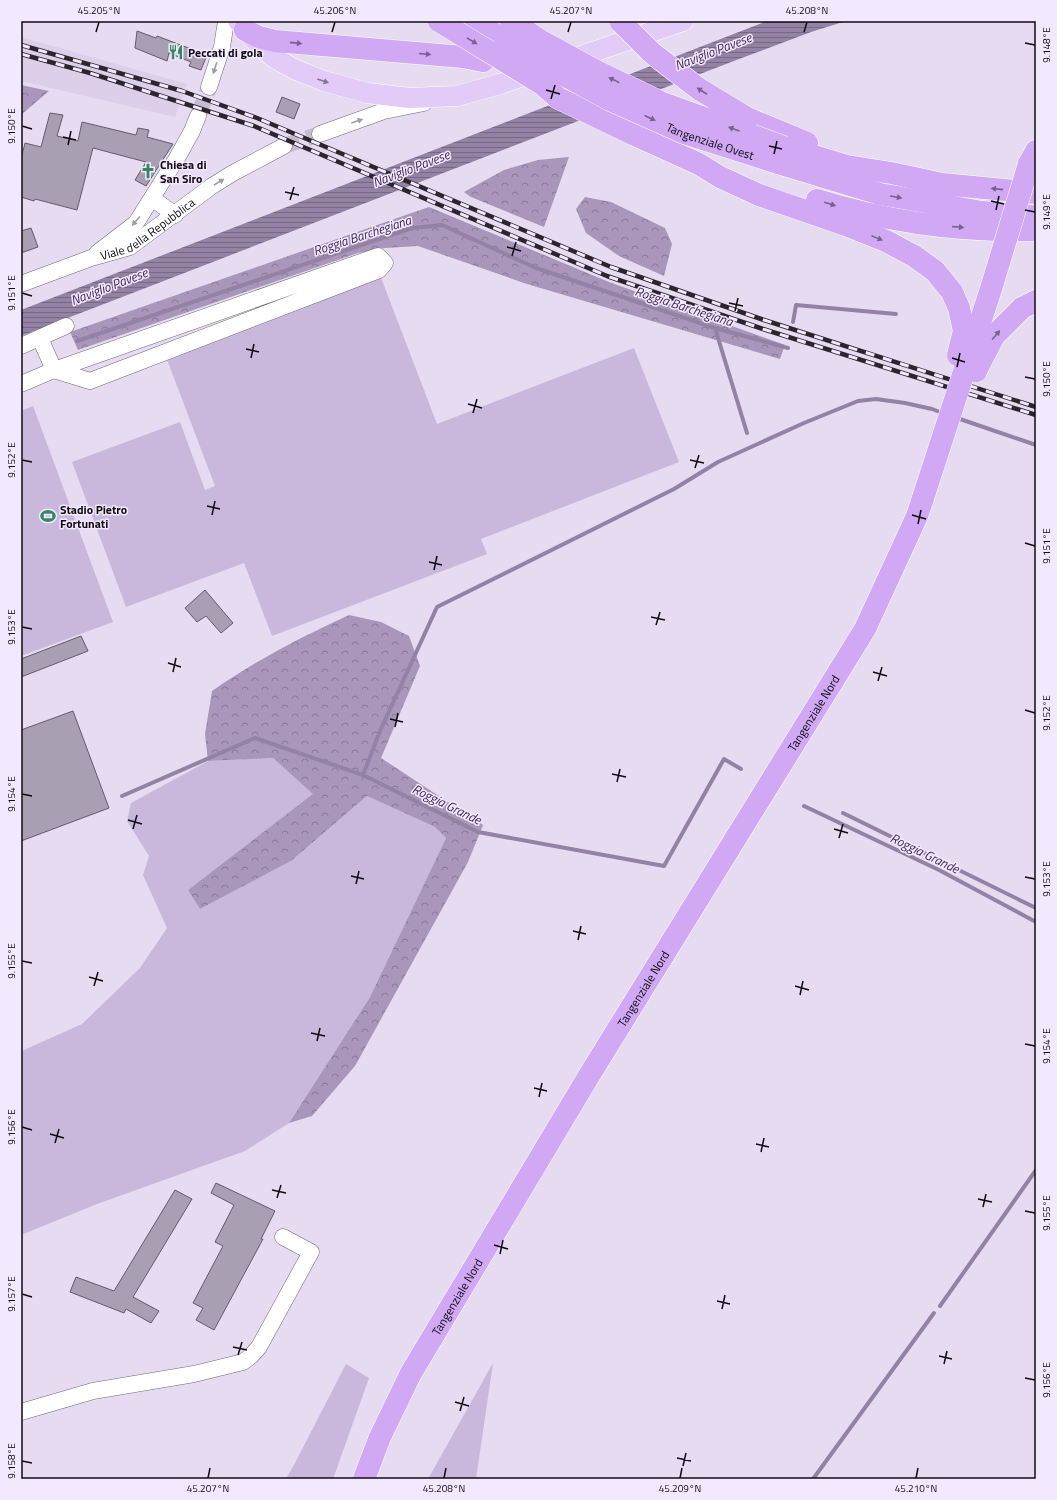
<svg xmlns="http://www.w3.org/2000/svg" width="1057" height="1500" font-family="'Titillium Web',sans-serif">
<style>
.built{fill:#ddcfea}
.grass{fill:#cab8dc}
.forest{fill:url(#forest-crowns)}
.water{fill:url(#water-rules)}
.lines{fill:none;stroke-linecap:round;stroke-linejoin:round}
.stream{stroke:#9482a5;stroke-width:4}
.building{fill:#a99fb3;stroke:#635a6c}
.minor-tunnel{stroke:#c6bccf;stroke-width:16;stroke-dasharray:16 8;stroke-linecap:butt}
.minor-casing{stroke:#71687a;stroke-width:17}
.major-casing{stroke:#fff;stroke-width:21}
.highway-casing{stroke:#fff;stroke-width:23}
.minor{stroke:#fff;stroke-width:16}
.major{stroke:#e3cbf8;stroke-width:20}
.highway{stroke:#d0a8f4;stroke-width:22}
.rail-casing{stroke:#2b262e;stroke-width:4.5}
.rail{stroke:#f3e9fe;stroke-width:3;stroke-dasharray:9;stroke-linecap:butt}
.highway-bridge-casing{stroke:#fff;stroke-width:23;stroke-linecap:butt}
.highway-bridge{stroke:#d0a8f4;stroke-width:22}
.oneway{fill:#79618e}
.oneway2{fill:#9f9da0}
.oneway3{fill:#847590}
.ticks{fill:none;stroke:#0f0b12;stroke-width:1.5}
.labels{text-anchor:middle;dominant-baseline:central;stroke-width:3;stroke-linejoin:round;paint-order:stroke}
.poi-label{font-size:12px;font-weight:bold;fill:#0f0b12;stroke:#f3e9fe;text-anchor:start}
.street-label{font-size:12px;fill:#0f0b12;stroke:#f3e9fe}
.water-label{font-size:13px;font-style:italic;fill:#402554;stroke:#f3e9fe}
.neatline{fill:none;stroke:#0f0b12;stroke-width:1.5}
.ticks-label{font-size:10px;text-anchor:middle;fill:#0f0b12}
</style>
<defs>
<pattern id="forest-crowns" width="20" height="18" patternUnits="userSpaceOnUse"><rect width="20" height="18" fill="#a996ba"/><path d="M2 6a3 3 0 1 1 6 0M12 15a3 3 0 1 1 6 0" fill="none" stroke="#887996"/></pattern>
<pattern id="water-rules" width="6" height="5" patternUnits="userSpaceOnUse"><rect width="6" height="5" fill="#9482a5"/><path d="M0 2.5h6" fill="none" stroke="#776985"/></pattern>
</defs>
<rect width="100%" height="100%" fill="#e6dbf0"/>
<path class="built" d="M21,37L187,84L175,117L21,81Z"/>
<g class="grass">
<path d="M380,275L437,424L634,348L679,462L481,539L487,554L272,636L244,563L126,607L72,462L180,422L205,490L215,486L166,357Z"/>
<path d="M33,406L113,622L21,656V411Z"/>
<path d="M273,758L314,794L188,890L200,909L291,861L367,796L435,827L446,838L370,997L289,1123L245,1151L97,1204L21,1235V1052L26,1049L82,1024L140,968L167,928L143,875L149,856L127,821L131,803L208,761Z"/>
<path d="M493,1363L476,1479H428Z"/>
<path d="M346,1364L369,1378L333,1479H286L295,1463Z"/>
</g>
<g class="forest">
<path d="M21,85L49,91L21,115Z"/>
<path d="M569,157L544,227L471,197L464,192L504,170L538,160Z"/>
<path d="M585,197L611,202L665,228L672,244L664,276L619,256L586,233L576,209Z"/>
<path d="M429,207L609,282L785,345L780,359L527,284L418,246L385,248L358,253L78,350L70,332Z"/>
<path d="M349,615L381,622L409,636L420,666L381,758L483,825L468,862L355,1066L312,1116L289,1123L370,997L446,838L435,827L367,796L291,861L200,909L188,890L313,794L273,758L208,761L205,734L212,691C255,661 301,637 349,615Z"/>
</g>
<path class="water" d="M767,21H846L811,32L739,59L21,336V310Z"/>
<g class="lines">
<g class="stream">
<path d="M793,322L796,305L896,314"/>
<path d="M715,328L747,433"/>
<path d="M77,341L412,228L442,225L536,268L715,328L788,348"/>
<path d="M957,418L1036,445"/>
<path d="M363,775L380,731L437,607L674,489L718,462L804,423L858,401L876,399L905,403L932,409L945,414"/>
<path d="M122,796L255,738L363,775L478,832L664,866L724,759L741,769"/>
<path d="M804,806L939,870L1036,922"/>
<path d="M843,813L1036,908"/>
<path d="M940,1306L1036,1170"/>
<path d="M813,1479L934,1313"/>
</g>
</g>
<g class="building">
<path d="M137,31L156,38L157,36L207,55L201,70L189,66L191,62L169,53L167,61L135,48Z"/>
<path d="M282,97L300,104L294,119L276,112Z"/>
<path d="M50,113L63,115L57,136L78,141L82,122L136,135L138,128L149,130L147,137L173,144L146,186L135,180L146,162L93,148L77,210L35,199L34,201L21,197V159L25,143L41,147Z"/>
<path d="M31,228L38,247L21,253V231Z"/>
<path d="M205,590L233,623L221,633L206,616L197,622L185,608Z"/>
<path d="M81,636L88,651L21,677V659Z"/>
<path d="M73,711L109,808L21,841V730Z"/>
<path d="M216,1183L275,1211L261,1239H263L214,1330L196,1320L203,1308L193,1303L223,1246L215,1242L234,1205L211,1193Z"/>
<path d="M175,1190L192,1199L133,1297L159,1311L151,1323L126,1309L124,1313L70,1292L76,1277L114,1291Z"/>
</g>
<g class="lines">
<g class="minor-tunnel">
<path d="M198,116L209,87"/>
<path d="M284,146L320,134"/>
</g>
<g class="minor-casing">
<g id="minor">
<path d="M209,87L222,47L226,21"/>
<path d="M320,134L384,111L424,103"/>
<path d="M152,198L175,215"/>
<path d="M97,253L136,223L177,158L192,131L198,116"/>
<path id="s1" d="M21,284L91,258L130,247L212,186L233,173L284,146"/>
<path d="M21,346L66,326"/>
<path d="M21,384L54,370L378,256L385,263L379,270L90,381L54,370L40,338"/>
<path d="M21,1412L93,1391L194,1374L243,1362L251,1356L259,1347L311,1252L283,1237"/>
</g>
</g>
<g class="major-casing">
<path id="major" d="M238,21L261,47L276,59L296,70L324,81L367,93L410,98L457,96L500,84L683,21"/>
</g>
<g class="highway-casing">
<g id="highway">
<path d="M476,21L505,41"/>
<path d="M245,30L259,37L275,41L463,57L483,61"/>
<path d="M558,98L635,135L699,164L720,177L759,195L846,225L886,241L914,256L935,271L952,292"/>
<path d="M747,118L807,143"/>
<path d="M784,147L847,166L891,173L942,184L1036,193"/>
<path d="M778,163L880,194L982,212L1032,216"/>
<path d="M1029,164L1036,151"/>
<path d="M817,200C888,222 962,232 1036,230"/>
<path d="M1022,308L1036,301"/>
<path id="s2" d="M364,1479L380,1437L411,1373L590,1074L865,629L917,516L923,498"/>
</g>
</g>
<use href="#minor" class="minor"/>
<use href="#major" class="major"/>
<use href="#highway" class="highway"/>
<g class="rail-casing">
<g id="rail">
<path d="M21,45L182,91L257,118L611,267L764,320L1036,407"/>
<path d="M21,54L90,73L254,126L607,276L763,329L1036,415"/>
</g>
</g>
<use href="#rail" class="rail"/>
<g class="highway-bridge-casing">
<g id="highway-bridge">
<path d="M439,21L542,84L558,98"/>
<path d="M511,21L541,41L598,72L660,102L784,147"/>
<path d="M621,22L652,53L699,89L747,118"/>
<path id="s3" d="M505,41L533,58L610,100L684,133L778,163"/>
<path d="M952,292L959,308L964,331L958,355"/>
<path d="M976,371L994,336L1022,308"/>
<path d="M923,498L990,292L1029,164"/>
</g>
</g>
<use href="#highway-bridge" class="highway-bridge"/>
</g>
<defs><path id="oneway-solid" d="M-6-.8H1V-3.2L6.5 0L1 3.2V.8H-6Z"/></defs>
<g class="oneway">
<use href="#oneway-solid" transform="translate(472 41) rotate(31)"/>
<use href="#oneway-solid" transform="translate(296 43) rotate(6)"/>
<use href="#oneway-solid" transform="translate(425 54) rotate(5)"/>
<use href="#oneway-solid" transform="translate(614 80) rotate(-154)"/>
<use href="#oneway-solid" transform="translate(702 91) rotate(-147)"/>
<use href="#oneway-solid" transform="translate(650 118) rotate(24)"/>
<use href="#oneway-solid" transform="translate(734 129) rotate(-160)"/>
<use href="#oneway-solid" transform="translate(997 189) rotate(-174)"/>
<use href="#oneway-solid" transform="translate(896 197) rotate(10)"/>
<use href="#oneway-solid" transform="translate(830 204) rotate(17)"/>
<use href="#oneway-solid" transform="translate(958 227) rotate(4)"/>
<use href="#oneway-solid" transform="translate(877 238) rotate(22)"/>
<use href="#oneway-solid" transform="translate(996 335) rotate(-50)"/>
</g>
<g class="oneway2">
<use href="#oneway-solid" transform="translate(215 68) rotate(108)"/>
<use href="#oneway-solid" transform="translate(357 121) rotate(-19)"/>
<use href="#oneway-solid" transform="translate(219 182) rotate(-31)"/>
<use href="#oneway-solid" transform="translate(136 221) rotate(130)"/>
</g>
<use class="oneway3" href="#oneway-solid" transform="translate(323 81) rotate(19)"/>
<path class="ticks" d="M96,32L99,22M332,32L335,22M568,32L571,22M804,32L807,22M1025,43L1035,45M546,90L560,94M551,99L555,85M22,126L32,129M63,137L76,140M68,145L71,131M769,146L782,149M774,154L777,141M285,192L299,195M290,200L294,187M991,201L1004,204M996,210L999,196M1025,210L1035,212M507,247L521,251M512,256L516,242M22,293L32,296M729,303L743,306M735,311L738,298M246,349L259,352M251,358L254,344M952,358L965,362M957,367L960,353M1025,377L1035,379M468,404L482,408M473,413L477,399M22,460L32,462M690,460L704,463M695,468L699,455M207,506L220,509M212,515L215,501M912,515L926,519M918,524L921,510M1025,543L1035,546M429,562L442,565M434,570L437,556M651,617L665,620M656,625L660,612M22,627L32,629M168,663L181,667M173,672L176,658M873,672L887,676M878,681L882,667M1025,710L1035,713M390,719L403,722M395,727L398,713M612,774L626,777M617,782L620,769M22,794L32,796M128,820L142,824M133,829L137,815M834,829L848,833M839,838L843,824M351,876L364,879M1025,877L1035,879M356,884L359,871M573,931L586,934M578,940L581,926M22,961L32,963M89,977L103,981M94,986L98,972M795,986L809,990M800,995L803,981M311,1033L325,1036M317,1041L320,1028M1025,1044L1035,1046M534,1088L547,1091M539,1097L542,1083M22,1127L32,1130M50,1134L64,1138M55,1143L59,1129M756,1144L769,1147M761,1152L764,1138M272,1190L286,1193M277,1198L281,1185M978,1199L992,1202M983,1207L986,1194M1025,1211L1035,1213M494,1245L508,1249M500,1254L503,1240M22,1294L32,1297M717,1301L730,1304M722,1309L725,1295M233,1347L247,1350M238,1355L242,1342M939,1356L952,1359M944,1364L947,1351M1025,1378L1035,1380M455,1402L469,1406M460,1411L464,1397M677,1458L691,1461M22,1461L32,1463M683,1466L686,1453M208,1478L210,1468M444,1478L446,1468M680,1478L682,1468M916,1478L918,1468"/>
<defs>
<g id="restaurant-bare" transform="scale(1.2)"><path d="M-5-6h1v4h1v-4h1v4h1v-4h1v5L-1.5 .5V6h-2V.5L-5-1ZM5-6V6H3V1.5H1.5Q1.5-4 5-6Z" fill="#31895d" stroke="#f3e9fe" stroke-width="2.5" paint-order="stroke"/></g>
<g id="church-bare" transform="scale(1.2)"><path d="M-1.2-6h2.4v3.5h3.3v2.4h-3.3V6h-2.4V-.1h-3.3v-2.4h3.3Z" fill="#31895d" stroke="#f3e9fe" stroke-width="2.5" paint-order="stroke"/></g>
<g id="stadium-bare" transform="scale(1.2)"><path d="M0-5a6.5 5 0 1 0 0 10a6.5 5 0 1 0 0-10ZM-3.5-1.8h7v3.6h-7Z" fill="#31895d" stroke="#f3e9fe" stroke-width="2.5" paint-order="stroke"/></g>
</defs>
<g fill-rule="evenodd">
<use href="#restaurant-bare" x="176" y="52"/>
<use href="#church-bare" x="148" y="171"/>
<use href="#stadium-bare" x="48" y="516"/>
</g>
<g class="labels">
<g class="poi-label">
<text x="188" y="52">Peccati di gola</text>
<text x="160" y="164">Chiesa di<tspan x="160" dy="14">San Siro</tspan></text>
<text x="60" y="509">Stadio Pietro<tspan x="60" dy="14">Fortunati</tspan></text>
</g>
<g class="street-label">
<text stroke="none"><textPath href="#s3" startOffset="229">Tangenziale Ovest</textPath></text>
<text stroke="none"><textPath href="#s1" startOffset="139">Viale della Repubblica</textPath></text>
<text stroke="none"><textPath href="#s2" startOffset="889">Tangenziale Nord</textPath></text>
<text stroke="none"><textPath href="#s2" startOffset="565">Tangenziale Nord</textPath></text>
<text stroke="none"><textPath href="#s2" startOffset="205">Tangenziale Nord</textPath></text>
</g>
<g class="water-label">
<text transform="translate(713 51) rotate(-21)">Naviglio Pavese</text>
<text transform="translate(411 168) rotate(-21)">Naviglio Pavese</text>
<text transform="translate(362 235) rotate(-18)">Roggia Barchegiana</text>
<text transform="translate(109 286) rotate(-21)">Naviglio Pavese</text>
<text transform="translate(684 306) rotate(18)">Roggia Barchegiana</text>
<text transform="translate(447 804) rotate(26)">Roggia Grande</text>
<text transform="translate(925 853) rotate(26)">Roggia Grande</text>
</g>
</g>
<rect width="1057" height="1500" fill="none" stroke="#f3e9fe" stroke-width="44"/>
<rect x="22" y="22" width="1013" height="1456" class="neatline"/>
<g class="ticks-label">
<text x="99" y="14">45.205°N</text>
<text x="335" y="14">45.206°N</text>
<text x="571" y="14">45.207°N</text>
<text x="807" y="14">45.208°N</text>
<text transform="translate(1046 45) rotate(-90)" y="4">9.148°E</text>
<text transform="translate(11 126) rotate(-90)" y="4">9.150°E</text>
<text transform="translate(1046 212) rotate(-90)" y="4">9.149°E</text>
<text transform="translate(11 293) rotate(-90)" y="4">9.151°E</text>
<text transform="translate(1046 379) rotate(-90)" y="4">9.150°E</text>
<text transform="translate(11 460) rotate(-90)" y="4">9.152°E</text>
<text transform="translate(1046 546) rotate(-90)" y="4">9.151°E</text>
<text transform="translate(11 627) rotate(-90)" y="4">9.153°E</text>
<text transform="translate(1046 713) rotate(-90)" y="4">9.152°E</text>
<text transform="translate(11 794) rotate(-90)" y="4">9.154°E</text>
<text transform="translate(1046 879) rotate(-90)" y="4">9.153°E</text>
<text transform="translate(11 961) rotate(-90)" y="4">9.155°E</text>
<text transform="translate(1046 1046) rotate(-90)" y="4">9.154°E</text>
<text transform="translate(11 1127) rotate(-90)" y="4">9.156°E</text>
<text transform="translate(1046 1213) rotate(-90)" y="4">9.155°E</text>
<text transform="translate(11 1294) rotate(-90)" y="4">9.157°E</text>
<text transform="translate(1046 1380) rotate(-90)" y="4">9.156°E</text>
<text transform="translate(11 1461) rotate(-90)" y="4">9.158°E</text>
<text x="208" y="1492">45.207°N</text>
<text x="444" y="1492">45.208°N</text>
<text x="680" y="1492">45.209°N</text>
<text x="916" y="1492">45.210°N</text>
</g>
</svg>
